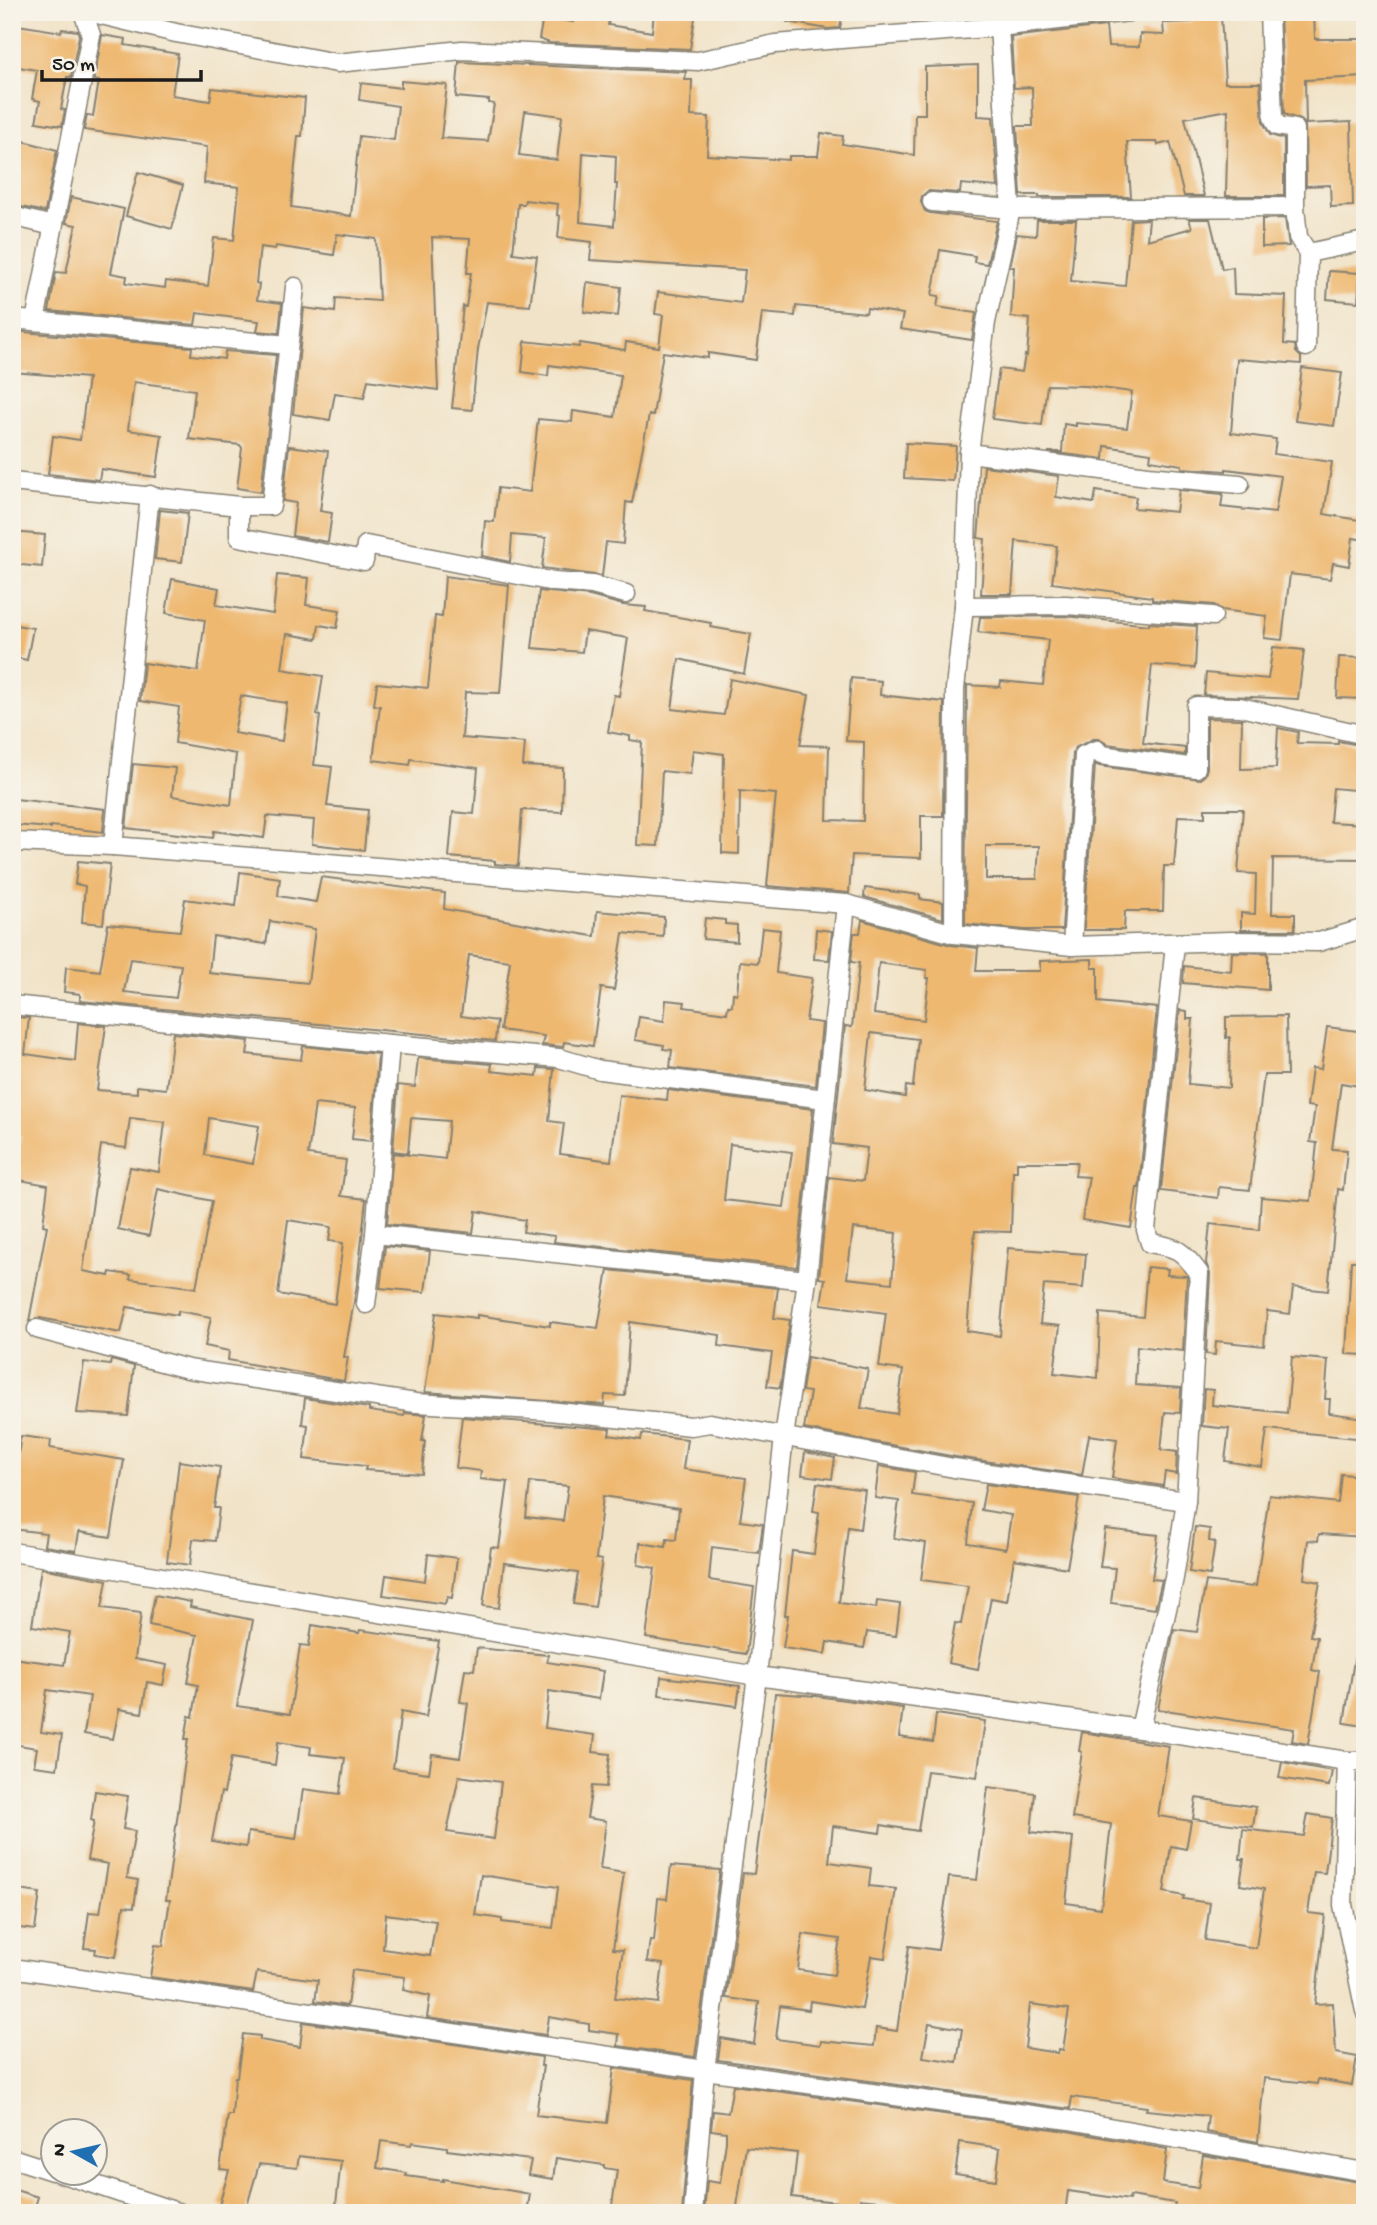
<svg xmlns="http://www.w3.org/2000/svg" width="1377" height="2225" font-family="'Gochi Hand',sans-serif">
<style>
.building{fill:#eeb86f;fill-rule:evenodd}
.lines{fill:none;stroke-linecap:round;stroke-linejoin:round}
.minor-casing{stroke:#868072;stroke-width:21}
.minor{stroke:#fff;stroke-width:18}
</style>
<rect width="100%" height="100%" fill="#f7f3e8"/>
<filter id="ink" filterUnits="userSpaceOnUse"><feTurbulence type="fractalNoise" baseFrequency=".0143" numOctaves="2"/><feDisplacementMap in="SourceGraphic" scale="14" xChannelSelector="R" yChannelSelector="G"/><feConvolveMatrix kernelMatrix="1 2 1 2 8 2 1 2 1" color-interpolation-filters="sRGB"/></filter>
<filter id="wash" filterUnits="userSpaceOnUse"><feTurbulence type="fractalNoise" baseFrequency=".00686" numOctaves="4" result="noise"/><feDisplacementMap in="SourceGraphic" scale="28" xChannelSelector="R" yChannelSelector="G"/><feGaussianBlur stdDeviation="1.57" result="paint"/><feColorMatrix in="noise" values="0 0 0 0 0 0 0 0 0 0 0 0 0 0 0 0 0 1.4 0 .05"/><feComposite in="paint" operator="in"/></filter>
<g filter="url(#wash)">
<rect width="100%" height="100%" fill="#f1e3c8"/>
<g id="blocks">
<g class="building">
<path d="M574,12H610L608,25L652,32L654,12H696L690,49L550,43L539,39L543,17L573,22Z"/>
<path d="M787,12H843L840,28L828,29L787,22Z"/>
<path d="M1280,12H1314L1315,39H1365V77L1305,80L1306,124L1351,122L1353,206L1331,207L1330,185L1306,186L1305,124L1301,120L1284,114Z"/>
<path d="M1221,16L1225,83H1260L1263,122L1270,135L1284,139V196H1226L1228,110L1185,118L1204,196H1184L1170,142L1158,145L1157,142H1127L1131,197H1039V195H1021L1017,126H1033L1032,87L1014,88L1011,37L1106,26L1108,46L1139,47L1140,34L1164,35L1163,23L1192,22L1191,17Z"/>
<path d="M12,24L61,32L62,29L78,31L79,36L71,77H67L61,109L65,110L62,126L36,122L40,101L32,99L37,70L12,66Z"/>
<path d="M102,35L126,39L125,45L178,54L172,95L210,101L212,88L305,98L302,136H298L291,207L351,216L359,136L394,140L398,106L359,100L361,83L401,88V81L447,85L441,138L488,141L494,104L489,103V100L456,97L459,62L686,72L685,80H692L691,116L709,117L707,155L789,160V156H818L821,133L843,136L842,144L914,155L915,114H925V67L978,65V116L993,117L998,187L961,184L960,193L928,191L922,196L921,202L925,211L930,213L997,221L987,264L974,262L975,256L940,250L932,295L939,296L937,307L976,313L972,340L900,329L903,314L867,308L866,313L796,306L795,316L762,313L756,360L708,353V358L663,352L653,416L649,415L632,503L626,502L623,544L606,542L602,576L542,568L546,538L512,535L510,562L482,556L485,521L494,522L498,488L530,492L538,419L572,422L573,411L615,417L621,375L549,365L548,376L522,372L525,341L579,347L580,343L625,350L626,342L659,347L663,315L655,314L658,292L741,303L745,270L590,260L592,242L558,238L560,216L557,215L558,204L525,200L524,204H518L513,253L537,256L530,306L487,302L478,349L472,410L452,408L463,306L466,307L471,273H467L470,239L432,237L438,390L368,380L364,398L335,393L330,420L293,414L304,308L335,312L336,298L379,301L376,239L337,234L334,255L276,246L275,249L260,247L256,283L259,284L257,300L282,303L279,333L257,331L259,321L197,313L195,325L49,311L56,272L66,273L76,225L66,223L71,197L124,209L111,273L127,276L126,283L165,288L166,281L208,286L214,238L234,240L239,187L204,183L207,147L84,130L87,115L93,116L99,81L94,80ZM525,111L562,116L557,160L519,155ZM583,153L616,156L615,184H617L614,226L580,222Z"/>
<path d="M12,138L57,150L45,212L12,205Z"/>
<path d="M138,172L183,185L172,229L126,216Z"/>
<path d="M1285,218L1289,246L1262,247V219Z"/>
<path d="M1149,219L1147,240L1192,228L1189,219H1210L1222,269L1233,267L1234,294L1286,296L1284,344L1295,345L1296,352L1301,357V364L1237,359L1231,433L1276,439L1274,454L1332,462L1324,514L1365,521V540L1353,538L1349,566L1333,563L1330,579L1290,574L1282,640L1264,638L1267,616L1222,610L1214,605L1152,600V597L1052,583L1057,546L1016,541L1012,594H981L985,539L978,538L984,466L1059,476L1056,497L1094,503L1096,491L1136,497L1134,508L1176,512L1179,490L1223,494L1221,507L1275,513L1281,476L1226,469V471L1182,468V465L1150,460L1151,453L1105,446L1104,459L1048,452H1062L1064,424L1076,426V423L1127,428L1132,392L1086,386L1047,385L1042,425L992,419L999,369L1022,372L1025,355L1027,356L1030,319L1011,317L1014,267H1010L1017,234L1036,236L1037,220H1076L1071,281L1125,286L1131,220Z"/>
<path d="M1329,271L1360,273L1358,302L1327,299Z"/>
<path d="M587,282L621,287L618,316L584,312Z"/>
<path d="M12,331L192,347L191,355L224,359L225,351L276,355L261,492L237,488L242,448L240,445L189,439L195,390L134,382L128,430L162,435L156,477L101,469L99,480L48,474L53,436L80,440L88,378L12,372Z"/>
<path d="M1302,368L1342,373L1334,426L1295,421Z"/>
<path d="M906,443L956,446L953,481L904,478Z"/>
<path d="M289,446L328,451L320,511L332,513L328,542L292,536L296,503L283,501Z"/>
<path d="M160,510L188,513L182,562L155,559Z"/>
<path d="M12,532L45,535L42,567L12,564Z"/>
<path d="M277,575L309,578L306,605L340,610L337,628L319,625L317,639L287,634L282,669L323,676L317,715L320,716L314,765L332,767L327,806L368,810L364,850L312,844L314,820L267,816L264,838L214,831L213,838L126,828L133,764L175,768L172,796L231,805L236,754L175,743L179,707L140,701L144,663L198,671L205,620L166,613L172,579L219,588L216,605L273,614ZM241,696L287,703L282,741L234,733Z"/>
<path d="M445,576L509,585L500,693L465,692L462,738L525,743L523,766L563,768L562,812L522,810L518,866L495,864V861L449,857L453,812L474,814L478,768L411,759L410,765L373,760L380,706L374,705L377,683L428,688L435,616L442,617Z"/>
<path d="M539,591L590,596L623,605L646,607L645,611L711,623L710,627L751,634L744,674L679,659L672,709L724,715L730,679L809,695L800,745L829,746L827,820L863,821L864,742L846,741L851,678L881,681L880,695L944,702L943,816H921V858L852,855L849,893L767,886L776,794L740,791L739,854L722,853L724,754L693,750L690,774L662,771L658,846L637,845L642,742L630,740V736L608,732L614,695L619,696L628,638L585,631L582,652L532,648Z"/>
<path d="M1065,616L1149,625V623L1197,626L1195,668L1152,665L1143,743L1185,748V755L1107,744L1099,739H1093L1075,748L1073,754L1062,930H1024L965,924L967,685L1000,687L1001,681L1043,685L1048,640L978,632L980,617ZM986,846H1039L1037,879H986Z"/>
<path d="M16,625L33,628L27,660L12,657Z"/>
<path d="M1273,647L1304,650L1298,699L1204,695L1206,673L1268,679Z"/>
<path d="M1339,657L1365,658V699L1337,698Z"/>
<path d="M1207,718L1242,719L1241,769L1276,768L1278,728L1298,732L1297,743L1338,744V741L1365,746V791L1333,788L1330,822L1365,824V859L1273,858L1272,914H1295V930H1241V913L1255,914L1256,874L1238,873L1243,809H1205V817L1178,816L1174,866H1164L1163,911H1125L1124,930H1084L1095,764L1099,766L1200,779L1205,775L1207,768Z"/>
<path d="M15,799L105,809L103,832L51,826V828L13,825Z"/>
<path d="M78,861L110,864L103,924L82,922L85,886L75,884Z"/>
<path d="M240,872L280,878L278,896L316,902L321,877L445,893L444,909L592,936H595L597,911L664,917L663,937L623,933L614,990L601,988L593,1046L564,1042L563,1047L542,1045L544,1036L500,1030L510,961L469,955L461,1016L497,1021L495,1041L80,1001V994L64,992L66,967L100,971L108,924L180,931L185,899L236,906ZM270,921L315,929L308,983L209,973L213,936L266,944ZM130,959L181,965L176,998L124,992Z"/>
<path d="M865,888L920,895V899L943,902V919L864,897Z"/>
<path d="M705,918L725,920V924L737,925V942L703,939Z"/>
<path d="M862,920L951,945L978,948L976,971H1040V961L1092,959V968H1098V1002L1157,1008L1139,1188H1137L1131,1228L1082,1220L1089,1177L1075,1176L1077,1162H1017V1171H1013L1011,1232L975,1231L967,1331L1000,1336L1008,1248L1086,1254L1083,1288L1044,1285L1040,1324L1060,1326L1054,1373L1098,1378L1100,1313L1143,1317L1147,1267L1168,1269L1167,1275L1187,1276L1183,1351L1137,1346L1135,1385L1181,1388L1180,1413L1165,1412L1161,1450L1177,1452L1176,1474L1165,1472L1163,1486L1112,1478L1117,1439L1089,1435L1082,1475L956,1457L804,1429L810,1392L802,1391L807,1357L868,1369L861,1408L897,1414L903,1370L879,1367L886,1313L821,1304L825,1279L819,1278L829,1177L863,1181L867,1148L833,1144L845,1026L852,1027L859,963L851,962L854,933H860ZM879,963L927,970L926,978H929L924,1020L874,1014ZM871,1033L918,1039L913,1087L906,1086L905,1097L865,1090ZM853,1228L896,1233L892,1283L847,1278Z"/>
<path d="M762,928L780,930L776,973L812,978L806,1021L822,1023L816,1086L670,1068L672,1050L663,1049L664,1045L635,1040L639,1017L664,1021L666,1000L685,1002L684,1007L727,1013L728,1006H732L733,993L737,994L740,961L758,963Z"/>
<path d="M816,929L832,931L829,960L814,959Z"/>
<path d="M1232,952L1268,953V990L1183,983L1184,966L1231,971Z"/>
<path d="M1180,1010L1187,1011V1019H1193L1188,1084L1229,1088L1230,1037L1226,1038V1017L1286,1016L1287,1075H1264L1250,1190L1219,1187L1218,1198L1161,1191Z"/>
<path d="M13,1017L29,1018L25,1054L75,1061L78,1023L106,1026L97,1090L137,1093V1086L166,1089L173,1033L249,1041L247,1054L301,1060L303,1046L378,1054L371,1141L352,1139L355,1108L315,1104L308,1155L346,1160L341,1196L366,1199L357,1285L344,1357H348L344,1381L228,1360L229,1351L205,1346L211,1317L178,1311V1315L127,1307L121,1333L40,1318L29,1321L47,1226L43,1225L48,1185L14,1179L21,1135L12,1133ZM130,1118L165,1122L159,1172L130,1167L118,1229L149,1236L158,1189L212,1201L196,1288L130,1279L131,1275L110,1272L109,1276L83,1271L101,1145L126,1148ZM209,1118L259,1126L253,1164L205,1155ZM288,1220L331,1227L329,1241L343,1243L335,1304L278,1294Z"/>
<path d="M1327,1027L1365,1032V1087L1341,1083L1332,1149L1347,1150L1343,1190L1338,1189L1328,1291L1293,1287L1290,1314L1267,1311L1264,1346L1216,1341L1215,1355L1206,1354L1210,1274L1206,1263L1210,1224L1259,1230L1261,1197L1311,1201L1317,1143L1310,1142L1315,1107L1307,1106L1312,1068L1321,1069Z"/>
<path d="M418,1058L492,1064L491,1071L537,1076L538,1068L554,1069L549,1121L564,1123L560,1154L611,1161L619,1095L667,1100L668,1090L813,1109L797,1267L554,1242L555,1236L523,1232L525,1220L476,1211L473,1233L387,1224L393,1153L445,1159L449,1121L411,1118L408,1153L393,1151L398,1085L415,1087ZM730,1144L792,1152L784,1207L724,1200Z"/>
<path d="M385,1246L430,1251L425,1292L380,1288Z"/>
<path d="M1351,1261H1365V1355L1346,1354Z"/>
<path d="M608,1270L778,1288L774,1318L790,1320L780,1388L767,1386L772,1353L719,1346L720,1335L630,1322L625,1396L605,1395L604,1405L425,1392L436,1313L477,1318V1315L550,1326V1322L598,1328Z"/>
<path d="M1292,1357L1328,1360L1325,1399H1330L1329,1413L1365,1418V1439L1267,1429L1262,1467L1225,1461L1229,1429L1202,1426L1204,1389L1213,1390L1212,1405L1287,1413Z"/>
<path d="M111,1360L134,1366L128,1416L77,1413L84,1362L110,1365Z"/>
<path d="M305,1398L369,1408V1411L404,1416L405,1413L426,1415L422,1441H425L422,1474L365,1470L366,1466L304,1459L308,1425L302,1424Z"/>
<path d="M462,1417L610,1429L609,1435L641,1440L642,1434L687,1439L683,1469L746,1478L740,1521L763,1524L759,1553L712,1547L709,1580L754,1587L746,1654L646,1638L655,1568L638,1565L640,1543L666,1547L667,1539L676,1540L679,1508L603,1496L596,1559L602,1560L595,1607L573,1604L578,1573L504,1563L499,1608L483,1606L491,1547L499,1548L508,1482L480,1479L481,1471L456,1468ZM530,1482L568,1486L563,1521L526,1517Z"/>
<path d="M21,1436L51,1440L50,1448L124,1460L111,1537L79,1532L76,1551L44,1546L46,1533L12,1529V1492Z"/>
<path d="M805,1452L835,1458L832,1479L802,1475Z"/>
<path d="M179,1461L220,1467L214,1508H219L215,1541L193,1539L190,1565L167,1562Z"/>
<path d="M879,1466L915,1472L912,1495L972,1503L968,1543L1006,1549L1011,1515L981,1510L986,1484L1079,1497L1067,1568L1014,1559L1007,1601L991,1598L978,1669L948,1663L955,1623L961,1624L968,1586L921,1580L926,1543L894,1538L899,1501L875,1498Z"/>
<path d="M1341,1474L1365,1476V1537L1319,1534L1318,1541L1308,1540L1304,1579L1320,1582L1310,1636L1317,1637L1312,1670L1320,1672L1308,1744L1292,1741L1294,1729L1158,1709L1174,1629L1197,1632L1206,1581L1252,1587L1253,1585L1256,1586L1269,1495L1338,1503Z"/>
<path d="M817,1483L865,1490L860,1529L848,1527L839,1603L876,1608L877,1601L900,1604L896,1636L867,1632L864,1648L827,1642L825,1654L783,1648L788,1615H785L792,1551L814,1554L819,1512L813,1511Z"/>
<path d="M1195,1527L1210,1529L1209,1541L1215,1542L1210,1575L1189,1572Z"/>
<path d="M1105,1529L1158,1535L1152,1579L1162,1580L1155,1609L1111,1603L1115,1568L1100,1567Z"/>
<path d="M428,1554L457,1558L452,1598L447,1597L445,1604L383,1595L386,1575L425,1581Z"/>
<path d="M41,1568L107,1580L102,1608L141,1613L135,1659L167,1665L163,1685L147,1682L142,1713L119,1709L113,1739L84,1734L90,1696L47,1690L41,1732L62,1735L57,1769L34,1766L37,1748L12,1744V1658L64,1665L70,1632L32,1626Z"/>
<path d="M155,1595L191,1602L190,1607L253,1620L237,1706L290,1714L300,1645L309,1646L312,1625L359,1633L360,1630L439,1641L426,1717L401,1712L393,1768L429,1773L432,1754L460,1758L468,1703L460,1702L465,1669L474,1670L477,1648L548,1655L547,1662L603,1671L599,1699L549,1691L545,1728L595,1735L593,1752L610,1754L606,1787L592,1786L587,1818L606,1821L600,1869L624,1873L613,1949L623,1950L615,1998L658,2003L663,1964L647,1962L650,1940L654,1941L658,1898L667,1899L671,1866L720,1870L695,2057L618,2046L619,2034L589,2030V2024L549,2017L546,2035L427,2018L430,1996L403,1990L405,1977L352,1970L347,2006L315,2001L318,1980L257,1972L253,1992L150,1977L155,1945L163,1946L170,1900H166L188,1739H185L189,1716L193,1717L198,1685L188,1683L197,1635L149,1625ZM278,1742L311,1747L310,1754L345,1758L340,1794L303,1789L296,1839L248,1832L246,1847L212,1841L221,1792L224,1793L231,1758L275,1765ZM459,1776L501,1782L494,1839L447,1832ZM481,1875L558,1887L553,1928L502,1922V1919L475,1915ZM386,1914L436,1921L430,1956L383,1949Z"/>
<path d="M1355,1654H1365V1726L1344,1723Z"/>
<path d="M661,1677L740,1686L737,1706L659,1695Z"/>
<path d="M775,1693L816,1696L903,1708L899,1737L933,1742L936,1714L985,1721L977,1777L927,1771L918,1831L881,1825L880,1833L833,1826L829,1862L871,1868L869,1886L896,1889L885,1958L871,1956L862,2009L810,2001L809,2010L780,2006L776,2039L820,2045L821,2041L874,2046L876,2028L897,2031L909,1946L938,1950L949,1877L977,1880L988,1787L1035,1793L1031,1832L1073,1837L1066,1903L1101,1908L1111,1824L1072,1818L1082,1752L1079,1751L1082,1732L1169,1746L1158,1816L1191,1821L1186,1849L1171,1846L1164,1892L1184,1896L1183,1899L1210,1903L1205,1940L1256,1948L1264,1889L1240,1885L1244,1859H1240L1243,1829L1304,1836L1308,1814L1332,1818L1325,1873L1314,1872L1308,1913L1325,1915L1315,2004L1333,2003L1336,2053L1357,2057L1352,2085L1318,2079L1317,2084L1264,2078L1258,2142L1206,2132L1208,2116L1146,2110L1147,2107L1072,2097L1070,2109L718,2060L721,2038L754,2044L759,2002L726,1998L743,1873L754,1874L767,1775ZM803,1934L840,1939L834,1975L798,1970ZM1030,2004L1069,2009L1063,2050L1059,2049L1058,2053L1025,2048ZM929,2023L962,2029L957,2062L923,2057Z"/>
<path d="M1282,1762L1332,1771L1329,1786L1279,1778Z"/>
<path d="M95,1791L128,1796L123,1829L135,1831L127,1878L138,1880L134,1907L124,1906L116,1957L95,1954L96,1949L84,1948L89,1912L100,1913L108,1864L87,1860L94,1821L91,1820Z"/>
<path d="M1196,1798L1256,1807L1253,1827L1193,1819Z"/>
<path d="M12,1889L40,1893L35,1930L12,1927Z"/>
<path d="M303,2022L542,2057L541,2066H543L536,2115L607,2123L614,2068L693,2080L682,2213H611L617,2170L604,2168V2165L556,2158L553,2179L528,2175L531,2160L447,2150V2147L412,2142L411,2145L381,2141L377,2168L407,2173L406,2176L443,2181V2179L530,2194L527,2213H335L341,2161L299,2156L297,2168L259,2164L245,2213L219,2205L229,2170L220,2169L228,2115H232L235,2077H237L243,2034L260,2036V2040L300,2047Z"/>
<path d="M733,2085L1067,2131L1167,2149L1163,2183L1198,2188L1203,2155L1365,2183L1363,2213L1316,2209V2213H1173L1175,2203L1130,2196L1129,2200L1068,2191L1065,2213H947L931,2210L930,2213H913L914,2205L860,2199L858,2213H835L836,2202L792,2197L797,2153L746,2147L736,2213H704L707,2181L720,2183L726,2142V2132L711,2130L713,2111L728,2113ZM960,2142L1000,2148L996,2180L955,2174Z"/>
<path d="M12,2189L38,2197L33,2213H12Z"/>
</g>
</g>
</g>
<g filter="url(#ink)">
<use href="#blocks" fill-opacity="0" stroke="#868072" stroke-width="2"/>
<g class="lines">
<g class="minor-casing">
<g id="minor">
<path d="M89,12L176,33L337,63L462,50L698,61L775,44L999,27L1129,12"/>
<path d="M1269,12L1273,117L1277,126L1295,129V207L1298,237L1308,253L1365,241"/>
<path d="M932,202L1011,209L1295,207"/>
<path d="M12,216L53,226"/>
<path d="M12,319L288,345"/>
<path d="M35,321L91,35L83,12"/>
<path d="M1306,347L1308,253"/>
<path d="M969,453L1148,476L1240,484"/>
<path d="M12,482L239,506H271L295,287"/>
<path d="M239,506V537L364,561L366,545L554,582L592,585L626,594"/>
<path d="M964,606L1066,605L1213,616"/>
<path d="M12,842L113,846L846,904L954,934L1072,946L1230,941L1319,942L1365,928"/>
<path d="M113,846L150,495"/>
<path d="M954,934L955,689L964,606L969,453L986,322L1011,209L998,12"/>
<path d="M1072,946L1084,755L1097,750L1101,755L1196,768V706L1240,707L1365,735"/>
<path d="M12,1005L390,1044L559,1058L600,1070L825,1099"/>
<path d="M375,1234L807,1280"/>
<path d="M366,1304L375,1234L390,1044"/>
<path d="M37,1329L188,1369L416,1403L549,1411L691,1426L710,1423L954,1468L1186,1501"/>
<path d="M12,1552L757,1676L1140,1729L1347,1761H1365"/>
<path d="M1140,1729L1174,1578L1186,1501L1199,1273C1182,1250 1177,1247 1150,1243L1146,1230L1175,944"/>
<path d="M1347,1761L1343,1905L1365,2011"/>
<path d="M12,1968L705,2070L1069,2120L1365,2172"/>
<path d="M12,2158L52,2171"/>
<path d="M57,2172L180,2213"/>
<path d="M693,2213L705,2070L757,1676L784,1437L807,1280L846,904"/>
</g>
</g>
<use href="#minor" class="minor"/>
</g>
</g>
<rect width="1377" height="2225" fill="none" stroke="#f7f3e8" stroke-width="42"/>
<g transform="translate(74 2152) rotate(278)"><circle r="33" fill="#f7f3e8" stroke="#9f9d96" stroke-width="2"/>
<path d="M0-5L12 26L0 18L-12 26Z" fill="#1f6fb2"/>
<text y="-10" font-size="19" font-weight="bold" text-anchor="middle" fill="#1c1c1c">N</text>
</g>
<path d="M42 70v10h159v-10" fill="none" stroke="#1c1c1c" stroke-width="3.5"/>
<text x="52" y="70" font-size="21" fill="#1c1c1c" stroke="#f7f3e8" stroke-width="5" paint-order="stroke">50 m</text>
</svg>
